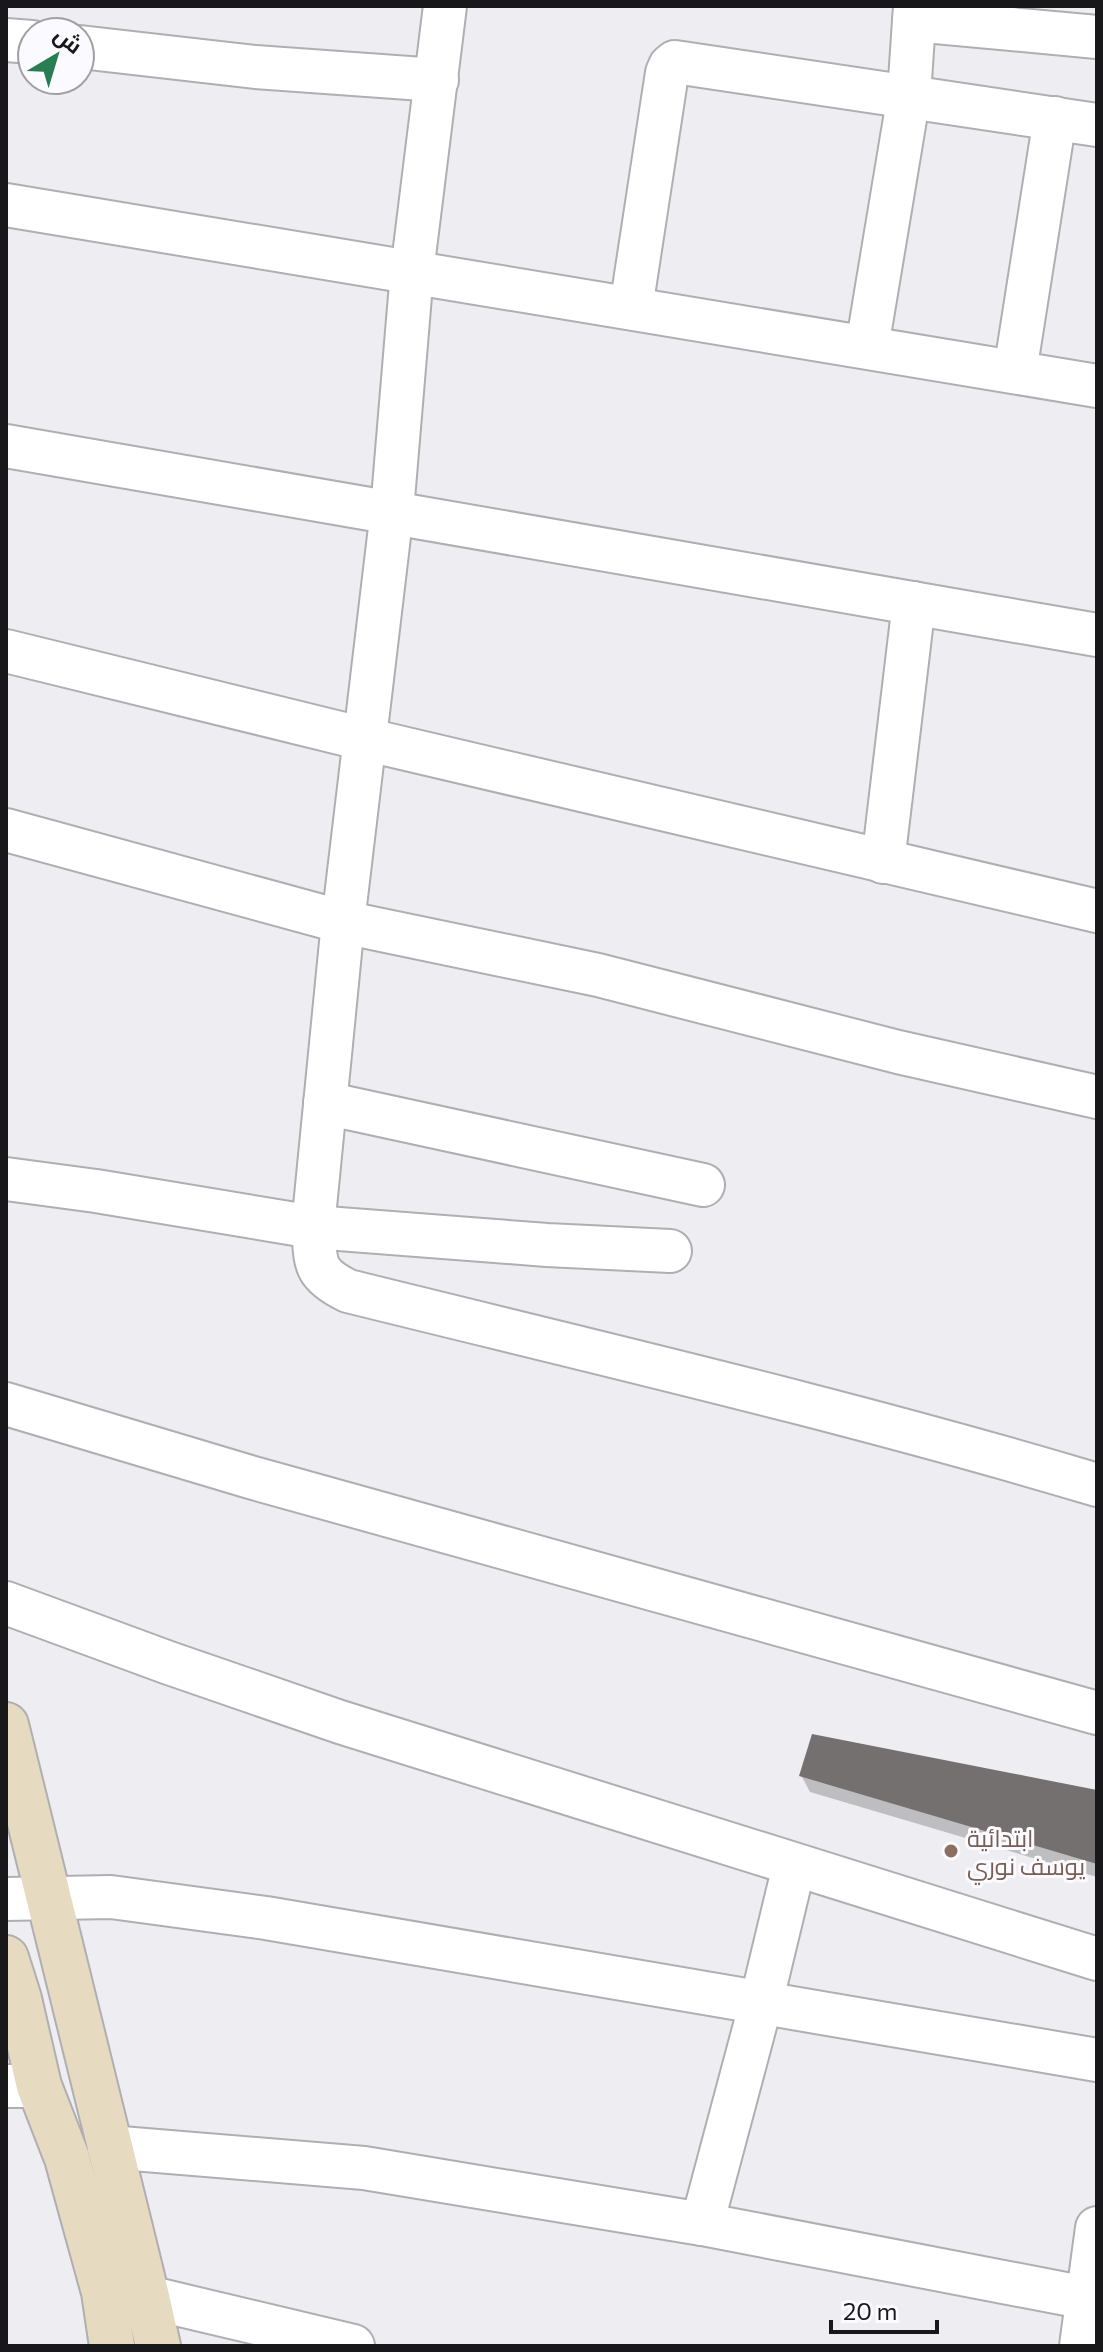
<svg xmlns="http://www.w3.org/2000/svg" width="1103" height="2352" font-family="Commissioner,Cairo,sans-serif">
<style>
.shadow{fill:#0003}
.building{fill:#74706f}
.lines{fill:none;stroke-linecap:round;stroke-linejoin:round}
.street-casing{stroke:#afafb2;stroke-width:46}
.secondary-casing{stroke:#afafb2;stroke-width:48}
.street{stroke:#fff;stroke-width:42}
.secondary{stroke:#e6dac1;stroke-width:44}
.education-dot{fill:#8d6e63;stroke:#fbfbff;stroke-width:3}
.labels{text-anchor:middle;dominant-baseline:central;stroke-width:6;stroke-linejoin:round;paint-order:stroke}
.education-label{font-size:24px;fill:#785e54;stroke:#fbfbff;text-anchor:start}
</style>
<rect width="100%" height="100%" fill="#eeeef2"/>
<path class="shadow" d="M801,1775L1097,1792V1877L810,1792Z"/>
<path class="building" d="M812,1734L1097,1790V1864L799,1776Z"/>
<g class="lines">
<g class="street-casing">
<g id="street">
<path d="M445,6L412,272L392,511L343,922L313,1227C316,1263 312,1273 348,1291C598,1353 850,1411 1097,1485"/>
<path d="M914,20L1097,37"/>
<path d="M6,40L32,42"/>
<path d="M80,47L255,67L437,80"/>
<path d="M6,205L1097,386"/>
<path d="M631,308L667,73L670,66L675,62L1097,125"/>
<path d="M867,347L909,95L915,6"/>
<path d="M1015,372L1055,118"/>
<path d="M6,446L1097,635"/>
<path d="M6,651L364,739L1097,911"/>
<path d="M6,830L343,922L598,975L898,1052L1097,1097"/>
<path d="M883,862L914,603"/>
<path d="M325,1103L703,1185"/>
<path d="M6,1179L96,1191L313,1227L547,1245L670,1251"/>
<path d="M6,1404L250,1477L1097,1713"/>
<path d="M6,1603L169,1663L340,1722L1097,1959"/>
<path d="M6,1899L111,1897L266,1918L1097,2060"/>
<path d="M6,2086H39"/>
<path d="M109,2147L364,2168L702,2224L1097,2300"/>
<path d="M702,2224L761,2003L794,1866"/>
<path d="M147,2297L353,2346"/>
<path d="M1081,2346L1097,2228"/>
</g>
</g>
<g class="secondary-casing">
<g id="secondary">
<path d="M6,1725L147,2297L158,2346"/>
<path d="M6,1958L19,1999L39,2086L67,2158L104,2292L112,2346"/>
</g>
</g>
<use href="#street" class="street"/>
<use href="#secondary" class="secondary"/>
</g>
<circle class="education-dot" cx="951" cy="1851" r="8"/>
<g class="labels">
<g class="education-label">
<text x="967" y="1837">ابتدائية<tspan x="967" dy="28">يوسف نوري</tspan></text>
</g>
</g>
<rect width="1103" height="2352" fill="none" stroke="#18181a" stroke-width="16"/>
<g transform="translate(56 56) rotate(38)"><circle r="38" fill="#fbfbff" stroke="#a0a0a3" stroke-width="2"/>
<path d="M0-6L14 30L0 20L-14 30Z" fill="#287d51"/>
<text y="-12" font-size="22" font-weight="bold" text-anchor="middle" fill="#18181a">ش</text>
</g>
<path d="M831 2320v12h106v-12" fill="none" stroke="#18181a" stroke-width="4"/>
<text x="843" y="2320" font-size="24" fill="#18181a" stroke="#fbfbff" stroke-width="6" paint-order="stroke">20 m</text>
</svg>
